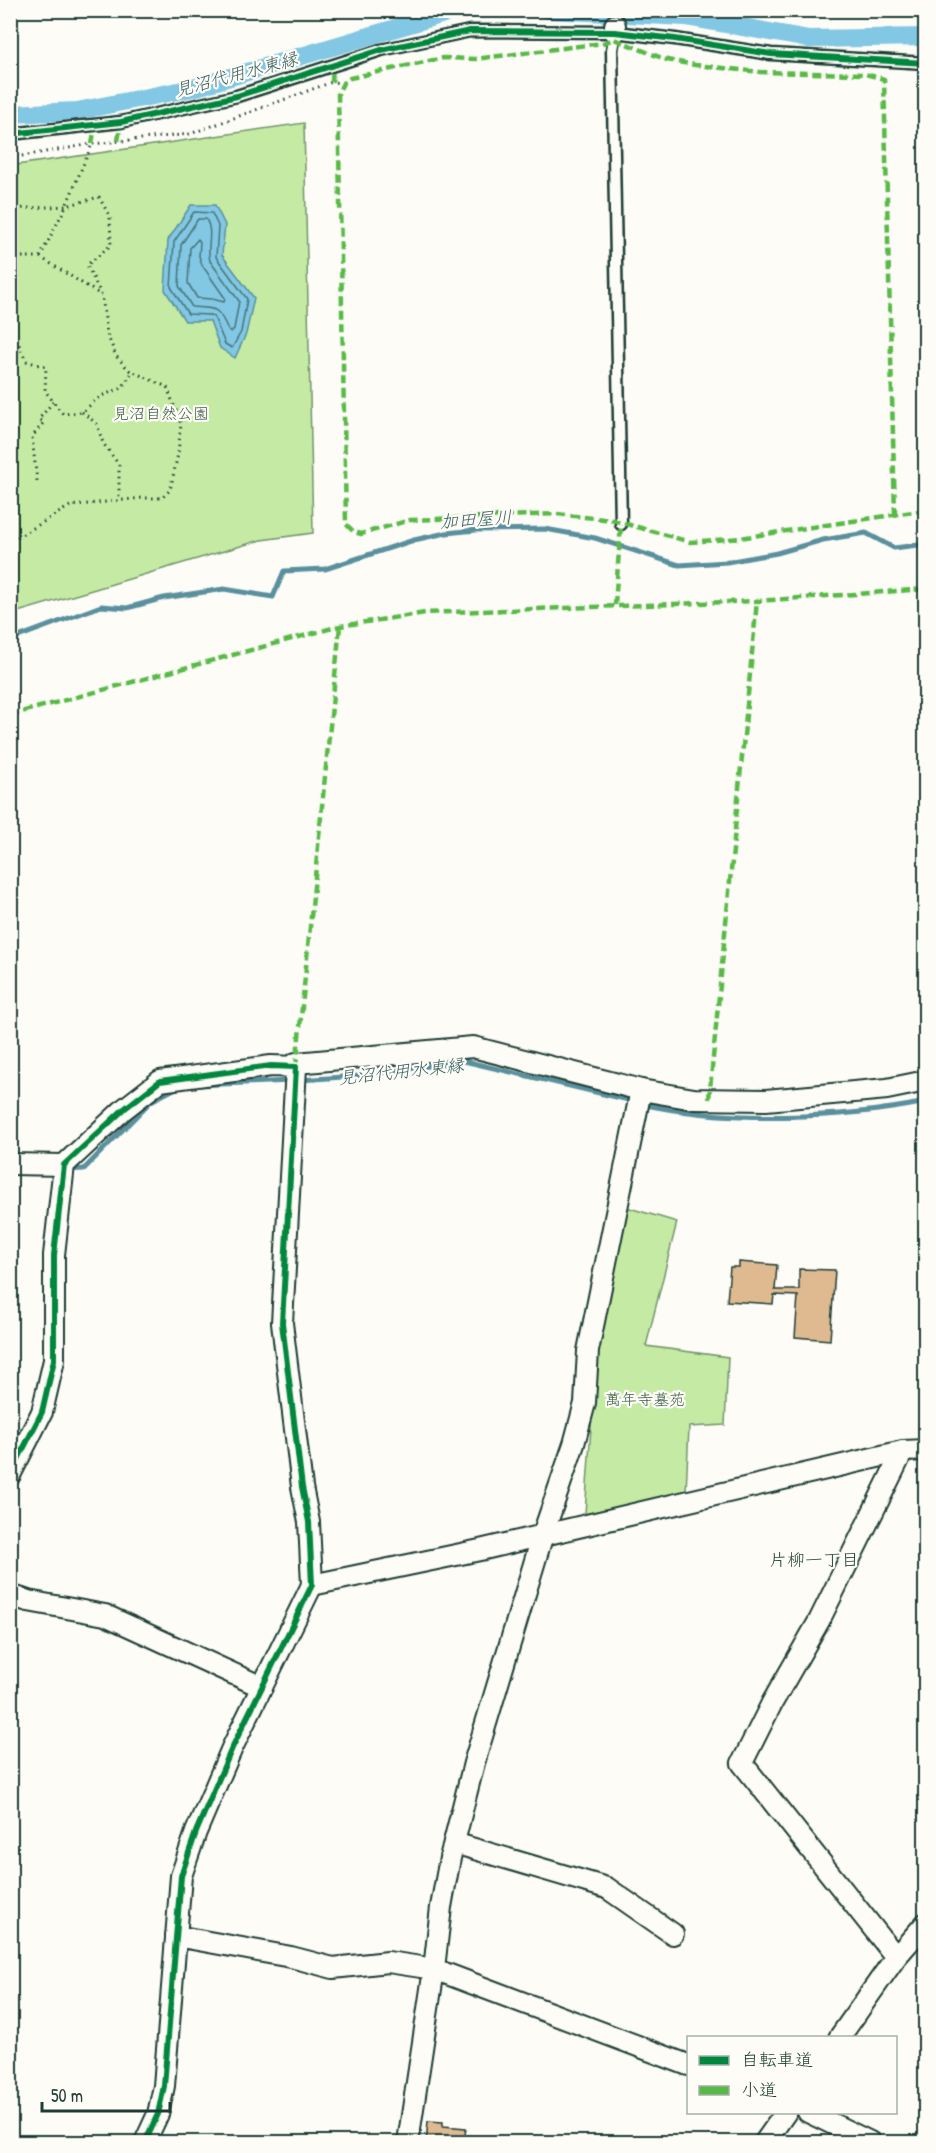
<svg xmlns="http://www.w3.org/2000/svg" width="936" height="2153" font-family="'Patrick Hand','Klee One',sans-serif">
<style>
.green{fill:#c5eaa4;stroke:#72946c;stroke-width:1.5}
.water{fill:#82c7e3;stroke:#5a909d;stroke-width:1.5}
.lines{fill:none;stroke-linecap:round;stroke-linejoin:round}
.shore{stroke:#47747a;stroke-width:1.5}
.stream{stroke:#5a909d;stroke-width:5}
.canal{stroke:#82c7e3;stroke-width:18}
.building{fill:#dfba90;stroke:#1f3d34;stroke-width:1.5}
.service-casing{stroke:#1f3d34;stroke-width:15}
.minor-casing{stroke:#1f3d34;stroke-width:24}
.path{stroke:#1f3d34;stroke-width:3;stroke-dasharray:1.5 4.5;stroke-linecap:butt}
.service{stroke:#fdfcf7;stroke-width:10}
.minor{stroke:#fdfcf7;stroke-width:20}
.quiet{stroke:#58b947;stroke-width:4.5;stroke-dasharray:9 4.5;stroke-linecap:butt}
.cycleway-casing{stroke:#fdfcf7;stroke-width:10}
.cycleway{stroke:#00873e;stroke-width:6}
.labels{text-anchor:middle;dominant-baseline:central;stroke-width:4.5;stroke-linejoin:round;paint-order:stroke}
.park-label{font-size:16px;fill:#40604a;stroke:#fdfcf7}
.water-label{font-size:18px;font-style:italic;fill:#386060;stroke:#fdfcf7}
.neighbourhood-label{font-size:18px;fill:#1f3d34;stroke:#fdfcf7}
</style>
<rect width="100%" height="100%" fill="#fdfcf7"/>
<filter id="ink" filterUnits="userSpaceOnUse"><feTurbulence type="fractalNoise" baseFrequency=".0167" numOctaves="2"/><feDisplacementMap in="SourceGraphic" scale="12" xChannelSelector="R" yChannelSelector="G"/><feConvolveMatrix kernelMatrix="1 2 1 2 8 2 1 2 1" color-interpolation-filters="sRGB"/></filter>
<g filter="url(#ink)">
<g class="green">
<path d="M304,123L313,533L261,540L11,614L10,166Z"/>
<path d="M626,1207L677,1222L646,1346L728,1357L725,1425L689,1427L686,1492L585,1514L597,1341Z"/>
</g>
<path class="water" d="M191,205H215L225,225L222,255L254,298L246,334L235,358L220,348L210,321H185L165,290L168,240Z"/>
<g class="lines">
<g class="shore">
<path d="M194,212L212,213L218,226L216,257L247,299L241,332L232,348L225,344L214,317L209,315L188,314L171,287L174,242Z"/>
<path d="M198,219H206C214,232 206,246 210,261L239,301L234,329L231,332L228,330C218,306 216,309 192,307L179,286L181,245Z"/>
<path d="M198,239L200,242L199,256L202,265L225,298L224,302L212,299L197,298L188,283L190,248Z"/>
</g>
<g class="stream">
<path d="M10,640L101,606L127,608L164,598L224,589L273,597L284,571L325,569L414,540L446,533L476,530L545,529L595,538L679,565L727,562L777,553L823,540L866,533L894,548L926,544"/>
<path d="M300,1080L357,1076L464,1061L633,1101"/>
<path d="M198,1085L291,1081"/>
<path d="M642,1104C725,1123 843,1119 926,1102"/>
<path d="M66,1170L84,1169L151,1101L180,1086"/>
</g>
<g class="canal">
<path d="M548,10L686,17L809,39L926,37"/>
<path d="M10,114L77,111L193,88L457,10"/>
</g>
</g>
<g class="building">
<path d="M739,1262L777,1265L775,1290H799V1269L835,1270L830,1340L795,1337L798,1296L774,1295L773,1304L727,1301L730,1267H739Z"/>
<path d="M428,2121L443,2122V2126L466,2128L464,2142H426Z"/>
</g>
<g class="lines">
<g class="service-casing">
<g id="service">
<path d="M615,32L612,50L621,524"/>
<path d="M10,134L121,122L237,96L381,50L470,31L615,32L675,39L771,54L926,63"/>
</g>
</g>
<g class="minor-casing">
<g id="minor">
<path d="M615,32V25"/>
<path d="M296,1063L473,1047L641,1090L694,1099L766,1100L887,1089L926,1081"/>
<path d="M10,1164L64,1165"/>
<path d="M10,1475L42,1412L54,1360V1255L64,1165L124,1109L160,1081L271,1066L296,1067L282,1323L302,1487L309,1522L312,1585L232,1748L196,1832L181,1876L164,2086L158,2114L145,2142"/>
<path d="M312,1585L480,1550L903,1451L926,1450"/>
<path d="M10,1595L28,1601L105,1615L262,1687"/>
<path d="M454,1843L607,1888L673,1934"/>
<path d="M176,1936L291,1957L333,1968L388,1962L434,1969L688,2065"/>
<path d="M896,1957L742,1763L772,1703L819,1621L903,1451"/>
<path d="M839,2038L896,1957L926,1923"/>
<path d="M808,2112L870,2142"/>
<path d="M408,2142L434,1969L441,1907L450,1858L474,1763L543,1534L574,1444L585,1403L588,1351L641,1090"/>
<path d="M765,2142L786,2112"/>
</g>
</g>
<g class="path">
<path d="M10,158L92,144L190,134L332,82L343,83"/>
<path d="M10,209L66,206L99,197L110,217L111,245L87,265L102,296L107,334L116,356L129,370L167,387L181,424L178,454L170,490L162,498H142L70,506L10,542"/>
<path d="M10,257H40L101,295"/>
<path d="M40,257L66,206L92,144"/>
<path d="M10,341L17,340L26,361L46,367L45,391L63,414L82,412L101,396L122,388L131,374"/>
<path d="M82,412L97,424L103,443L119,465V500"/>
<path d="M37,481L32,437L44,422L39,419L53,402"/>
</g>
<use href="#service" class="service"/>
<use href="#minor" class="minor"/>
<g class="quiet">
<path d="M332,82L333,65"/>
<path d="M118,141L121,122"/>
<path d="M92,144L95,126"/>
<path d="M895,515L884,79L865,74L760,72L695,65L667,60L614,39L603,43L475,59L443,58L350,78L343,83L338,93L346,524L354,532L361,534L410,520L556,514L613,520L690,542L740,538L926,510"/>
<path d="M615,605L621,524"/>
<path d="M10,715L340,626L425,613L757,601L926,589"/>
<path d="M296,1067L340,626"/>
<path d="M709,1099L757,601"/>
</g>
<g class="cycleway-casing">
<g id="cycleway">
<path d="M10,134L121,122L237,96L381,50L470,31L615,32L675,39L771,54L926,63"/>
<path d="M10,1475L42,1412L54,1360V1255L64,1165L124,1109L160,1081L271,1066L296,1067L282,1323L302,1487L309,1522L312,1585L232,1748L196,1832L181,1876L164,2086L158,2114L145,2142"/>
</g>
</g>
<use href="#cycleway" class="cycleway"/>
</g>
</g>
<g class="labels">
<g class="park-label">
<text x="161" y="413">見沼自然公園</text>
<text x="645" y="1399">萬年寺墓苑</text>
</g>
<g class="water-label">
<text transform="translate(236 74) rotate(-15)">見沼代用水東縁</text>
<text transform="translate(476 519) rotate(-4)">加田屋川</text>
<text transform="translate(401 1071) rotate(-6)">見沼代用水東縁</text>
</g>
<g class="neighbourhood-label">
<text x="814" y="1559">片柳一丁目</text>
</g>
</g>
<rect width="936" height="2153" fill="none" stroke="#fdfcf7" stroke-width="36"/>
<rect x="18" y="18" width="900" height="2117" fill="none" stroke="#1f3d34" stroke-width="2" filter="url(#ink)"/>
<rect x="687" y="2036" width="210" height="78" fill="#fdfcf7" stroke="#a4b0a9" stroke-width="1.5"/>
<rect x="699" y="2056" width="30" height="9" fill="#00873e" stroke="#a4b0a9" stroke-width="1.5"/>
<text x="741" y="2066" font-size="18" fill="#1f3d34">自転車道</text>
<rect x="699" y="2086" width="30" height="9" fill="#58b947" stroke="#a4b0a9" stroke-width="1.5"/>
<text x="741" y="2096" font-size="18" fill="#1f3d34">小道</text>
<path d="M42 2102v9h128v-9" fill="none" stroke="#1f3d34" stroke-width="3"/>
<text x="51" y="2102" font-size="18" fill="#1f3d34" stroke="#fdfcf7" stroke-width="4.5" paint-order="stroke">50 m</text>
</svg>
